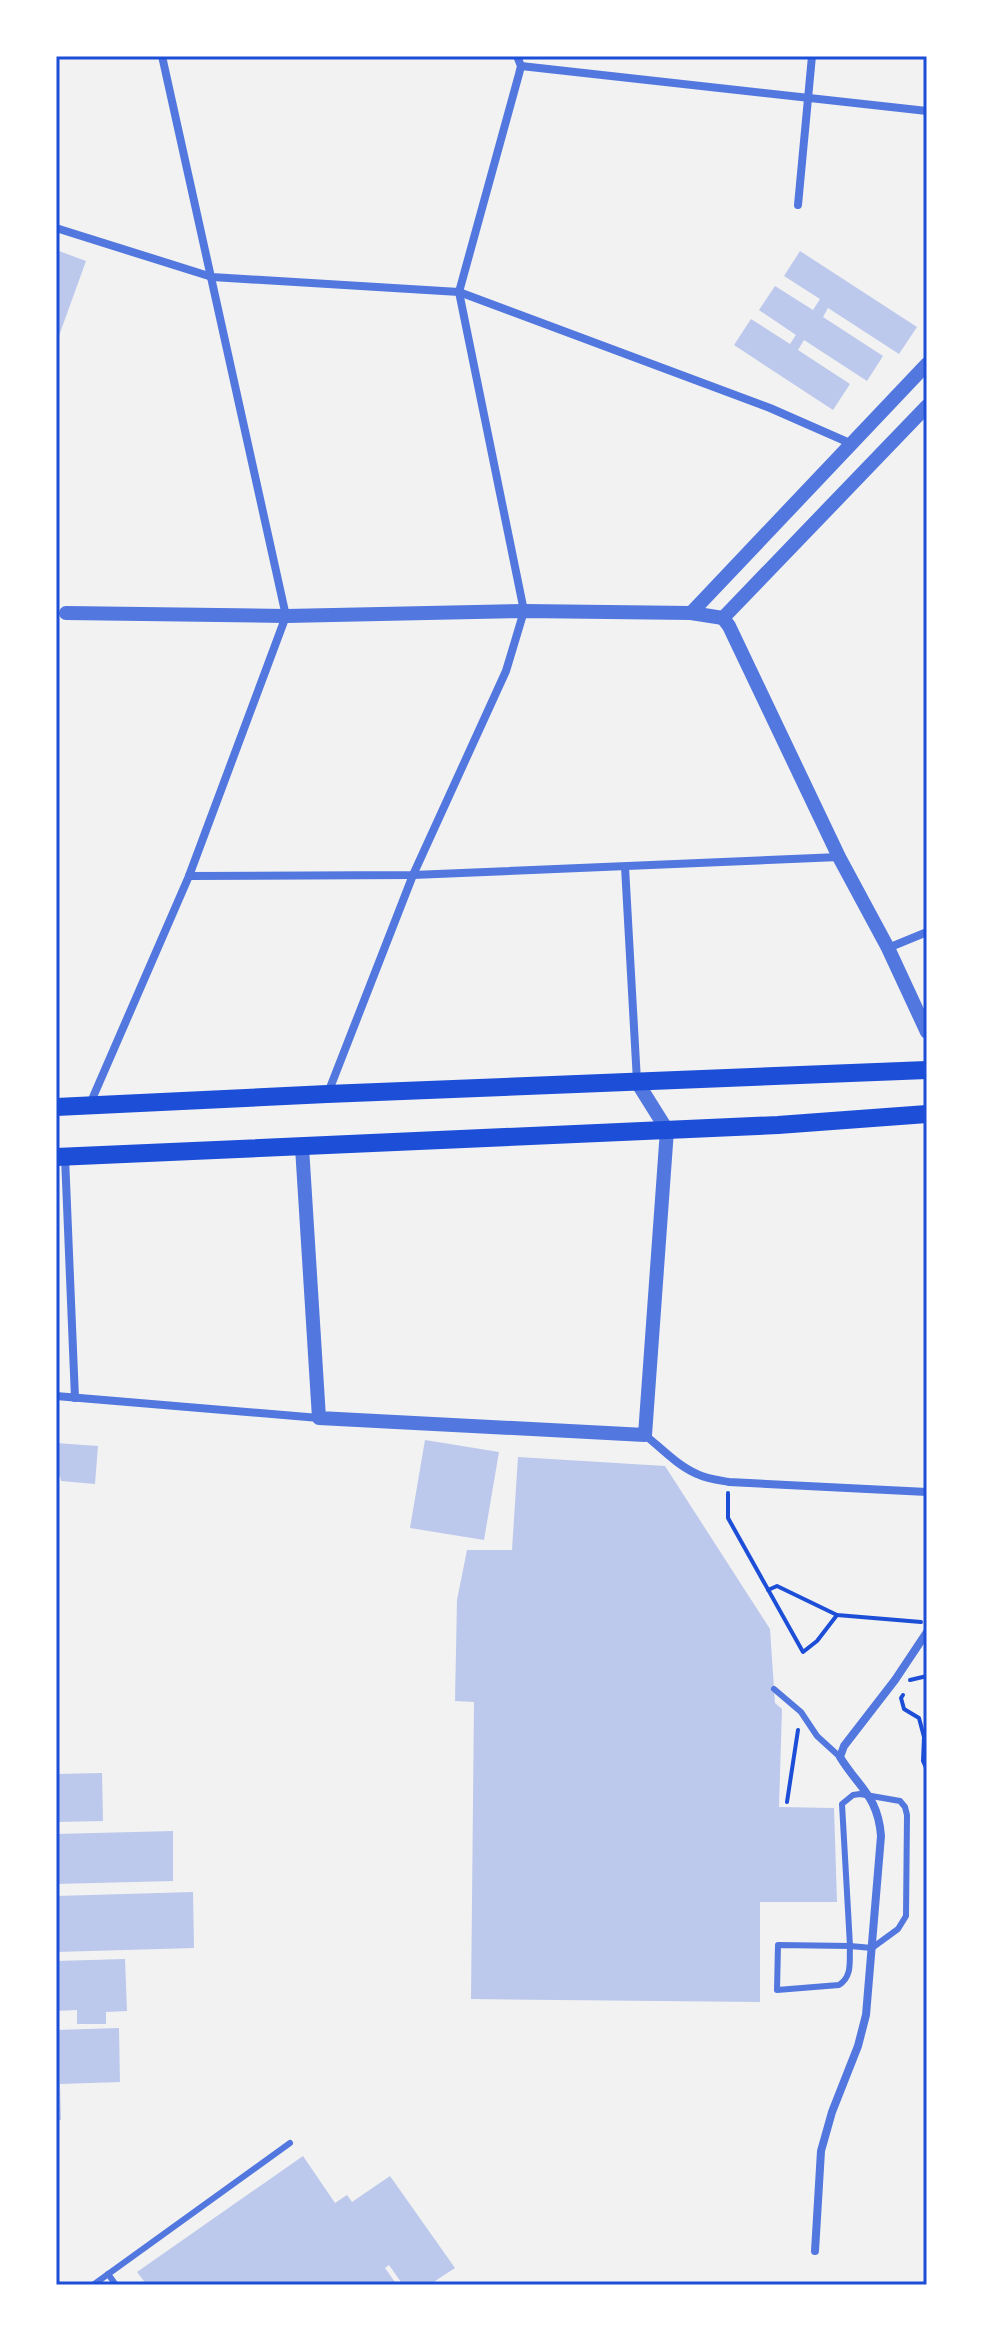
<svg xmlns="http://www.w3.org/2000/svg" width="983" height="2341" font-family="Roboto,sans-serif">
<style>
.building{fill:#bdc9ec}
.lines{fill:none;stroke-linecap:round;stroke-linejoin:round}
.path{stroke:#1d4ed8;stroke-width:4}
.service{stroke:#5277de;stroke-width:6}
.minor{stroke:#5277de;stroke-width:8}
.tertiary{stroke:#5277de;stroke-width:14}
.primary{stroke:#1d4ed8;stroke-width:18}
.neatline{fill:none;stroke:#1d4ed8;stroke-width:3}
</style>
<rect width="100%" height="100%" fill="#f2f2f2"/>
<g class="building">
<path d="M59,251L86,261L56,344V259Z"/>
<path d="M800,251L917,327L899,354L828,308L823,317L883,356L867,381L804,340L798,350L850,384L833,410L734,345L751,319L790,344L796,335L759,310L775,286L813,310L820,299L784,276Z"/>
<path d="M425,1440L499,1452L484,1540L410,1528Z"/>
<path d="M56,1443L98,1446L95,1484L61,1481L60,1476H56Z"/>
<path d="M518,1457L665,1466L770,1629L775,1703L782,1709L779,1807L834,1808L837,1902H760V2002L471,1999L474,1702L455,1701L457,1600L467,1550H512Z"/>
<path d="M102,1773L103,1821L56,1822V1774Z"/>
<path d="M173,1831V1881L56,1884V1834Z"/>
<path d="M193,1892L194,1948L56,1952V1896Z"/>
<path d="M125,1959L127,2011L106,2012V2024H77V2010L56,2011V1961Z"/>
<path d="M119,2028L120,2082L60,2084L61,2120L56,2121V2030Z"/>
<path d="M303,2156L335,2203L347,2195L352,2202L390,2176L455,2268L429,2285H403L389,2265L385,2268L397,2285H147L137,2272Z"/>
</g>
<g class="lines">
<g class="path">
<path d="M728,1493V1518L803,1652L817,1641L837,1615"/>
<path d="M768,1590L777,1586L837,1615L921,1622"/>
<path d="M910,1680L927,1676"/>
<path d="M903,1695L901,1698L904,1709L919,1718L924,1737L923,1761L927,1770"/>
<path d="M787,1802L798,1730"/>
</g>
<g class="service">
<path d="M774,1689L801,1712L817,1736L840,1757"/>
<path d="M860,1794L900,1801L905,1807L907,1815L906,1916L898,1929L872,1948L850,1946L842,1804L853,1795Z"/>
<path d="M778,1945L850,1946C849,1961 853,1976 839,1985L777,1990Z"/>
<path d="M108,2274L116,2285"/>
<path d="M93,2285L290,2143"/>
</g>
<g class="minor">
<path d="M521,66L927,111"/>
<path d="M798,205L812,56"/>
<path d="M56,228L212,277L459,292L770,408L852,444"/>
<path d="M625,867L637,1081"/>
<path d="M189,876L413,875L839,857"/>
<path d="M888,948L927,932"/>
<path d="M328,1093L413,875L506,671L524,611L459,292L519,74L521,66L517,56"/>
<path d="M90,1104L189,876L286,616L162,56"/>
<path d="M65,1157L75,1398"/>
<path d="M56,1396L319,1418"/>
<path d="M645,1435C661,1448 678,1466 697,1474C707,1479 718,1480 729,1482L927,1492"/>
<path d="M815,2251L821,2151L832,2112L858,2046L866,2015L881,1836C878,1796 859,1788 840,1757L844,1746L895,1680L927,1632"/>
</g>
<g class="tertiary">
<path d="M66,613L286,616L524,611L691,613L723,618"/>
<path d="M691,613L927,364"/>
<path d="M723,618L729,626L839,857L888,948L927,1032"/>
<path d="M723,618L927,406"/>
<path d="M302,1147L319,1418L645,1435L667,1130L637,1082"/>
</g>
<g class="primary">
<path d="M56,1107L327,1094L927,1070"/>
<path d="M56,1157L778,1125L927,1114"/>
</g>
</g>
<rect width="983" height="2341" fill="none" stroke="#ffffff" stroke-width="116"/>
<rect x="58" y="58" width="867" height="2225" class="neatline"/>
</svg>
